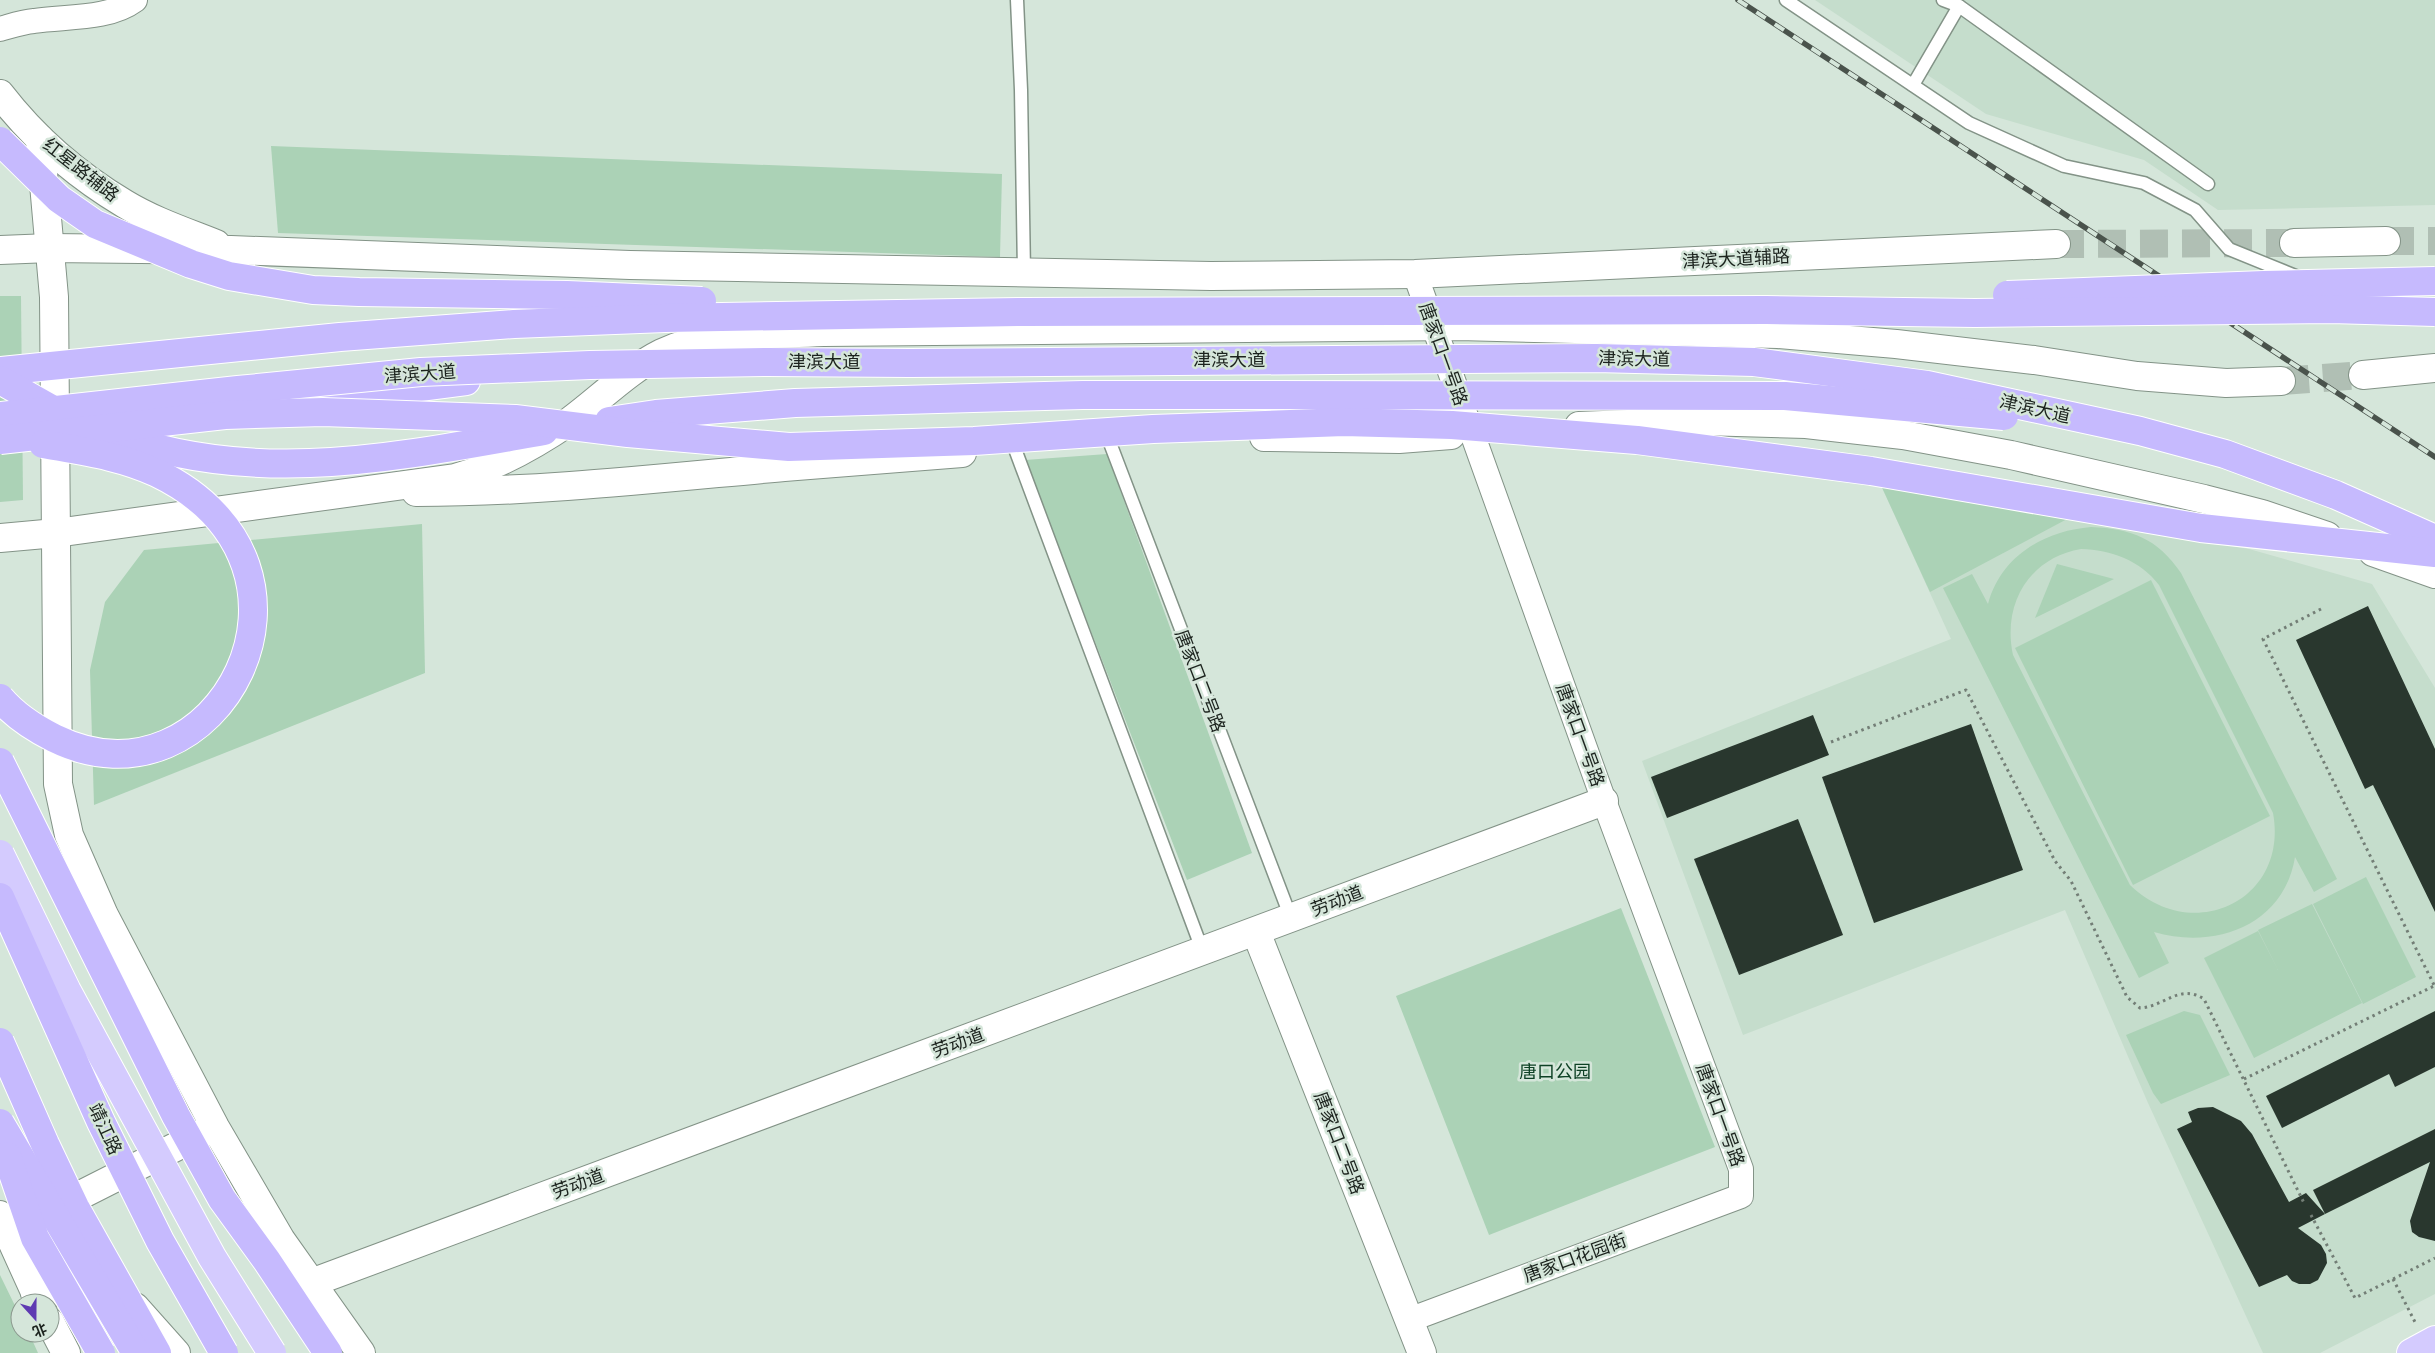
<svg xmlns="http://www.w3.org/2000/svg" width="2435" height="1353" font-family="Jost,'Noto Sans SC',sans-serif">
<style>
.built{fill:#c5ddcc}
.green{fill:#abd2b6;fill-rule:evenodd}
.building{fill:#29372e}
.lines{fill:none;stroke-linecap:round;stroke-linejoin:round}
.secondary-tunnel{stroke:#b0bfb4;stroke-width:28;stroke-dasharray:28 14;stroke-linecap:butt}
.service-casing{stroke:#839387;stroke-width:15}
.minor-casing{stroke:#839387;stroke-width:26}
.tertiary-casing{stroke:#839387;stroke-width:30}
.secondary-casing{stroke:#839387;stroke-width:30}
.primary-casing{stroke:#fff;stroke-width:30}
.trunk-casing{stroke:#fff;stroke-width:30}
.path{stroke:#737e76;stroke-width:3;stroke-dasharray:2.5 4;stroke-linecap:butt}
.service{stroke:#fff;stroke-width:12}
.minor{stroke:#fff;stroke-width:24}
.tertiary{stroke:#fff;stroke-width:28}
.secondary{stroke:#fff;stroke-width:28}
.primary{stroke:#d4cbfe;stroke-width:28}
.trunk{stroke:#c6bafe;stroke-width:28}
.rail-casing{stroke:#4a534c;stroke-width:5.5}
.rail{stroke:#d5e6da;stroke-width:4;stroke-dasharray:11;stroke-linecap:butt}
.primary-bridge-casing{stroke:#fff;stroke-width:30;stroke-linecap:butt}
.trunk-bridge-casing{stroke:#fff;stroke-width:30;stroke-linecap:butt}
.primary-bridge{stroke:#d4cbfe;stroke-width:28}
.trunk-bridge{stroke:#c6bafe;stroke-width:28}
.labels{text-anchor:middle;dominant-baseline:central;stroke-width:5;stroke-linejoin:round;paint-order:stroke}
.street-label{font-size:18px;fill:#1b221d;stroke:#d5e6da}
.park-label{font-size:18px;fill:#0e4125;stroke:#d5e6da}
</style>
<rect width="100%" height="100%" fill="#d5e6da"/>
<g class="built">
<path d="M1815,0H2435V205L2218,210L2144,160L1986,114Z"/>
<path d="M1879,481L2069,518L2249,549L2372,584L2435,688V1294L2320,1353H2263L2148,1103L2065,910L1743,1035L1642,761L1951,639Z"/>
</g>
<g class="green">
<path d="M271,146L1002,174L1000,257L278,233Z"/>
<path d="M0,296H21L23,500L0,502Z"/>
<path d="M1107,454L1252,853L1187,880L1025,460Z"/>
<path d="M1879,481L2069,518L1930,592Z"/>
<path d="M422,524L425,673L94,805L90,670L105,602L144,550Z"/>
<path d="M2091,527C2132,529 2157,538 2181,573L2337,879L2314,892L2295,857C2284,925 2215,950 2154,932L2169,963L2139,978L1943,588L1972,574L1988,604C2001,556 2044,531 2091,527ZM2081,549C2111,550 2140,560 2159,585L2273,813C2289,900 2193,946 2130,885L2013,655C2002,604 2029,558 2081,549Z"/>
<path d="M2057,564L2114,579L2035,618Z"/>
<path d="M2151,580L2270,816L2133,885L2015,648Z"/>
<path d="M2366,877L2416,977L2363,1004L2313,904Z"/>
<path d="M2312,904L2362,1003L2254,1058L2204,958L2258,931L2278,970L2258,930Z"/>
<path d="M1621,908L1715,1147L1489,1235L1396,996Z"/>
<path d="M2184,1011L2200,1015L2230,1075L2161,1104L2153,1093L2126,1035Z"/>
<path d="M0,1275L20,1316V1333H29L38,1353H0Z"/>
</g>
<g class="building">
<path d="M2368,606L2435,749V912L2373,785L2365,789L2296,640Z"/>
<path d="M1813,715L1829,755L1667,818L1651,777Z"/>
<path d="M1971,724L2023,870L1874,923L1822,777Z"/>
<path d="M1798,819L1843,935L1739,975L1694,859Z"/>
<path d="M2435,1011V1067L2395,1087L2389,1074L2282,1128L2266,1096Z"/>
<path d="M2213,1107L2241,1121L2252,1134L2289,1202L2306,1193L2325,1214L2298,1228L2321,1245L2326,1254L2327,1263L2318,1280L2310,1284H2299L2292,1281L2287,1275L2259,1287L2177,1129L2192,1122L2188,1112L2198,1108Z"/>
<path d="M2435,1129V1241L2419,1237L2412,1232L2410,1221L2430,1162L2325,1214L2313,1190Z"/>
</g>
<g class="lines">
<g class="secondary-tunnel">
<path d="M2386,241H2435"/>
<path d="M2056,244L2294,243"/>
<path d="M2281,381L2363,375"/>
</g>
<g class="service-casing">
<g id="service">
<path d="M1017,0L1021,90L1024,273"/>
<path d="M1786,0L1969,123L2064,166L2144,183L2195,210L2229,249L2298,277"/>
<path d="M1943,0L1959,6L2208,184"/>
<path d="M1913,85L1959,6"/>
<path d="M1110,443L1291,918"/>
<path d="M1015,449L1203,952"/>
</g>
</g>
<g class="minor-casing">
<g id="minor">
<path d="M0,29C11,26 22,22 34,21C65,16 108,20 135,0"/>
<path d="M1409,1320L1741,1196V1169L1604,801L1415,274"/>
</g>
</g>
<g class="tertiary-casing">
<g id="tertiary">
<path d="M1579,426L1702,421L1806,424L1903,435L2011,455L2204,499L2262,514L2327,536"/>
<path d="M1264,437L1399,439L1451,435"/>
<path d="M416,492C539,492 661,478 784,467C843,462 902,458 962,453"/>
<path d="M2373,552L2435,574"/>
<path d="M1256,932L1422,1353"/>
<path d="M51,1210L211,1129"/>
<path d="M311,1283L1604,801"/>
</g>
</g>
<g class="secondary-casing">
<g id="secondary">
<path d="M0,94C34,138 78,176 125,204C153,221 186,232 216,244"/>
<path d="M40,139L54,297L58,784L69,835L104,915L215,1127L281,1240L361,1353"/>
<path d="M2294,243L2386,241"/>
<path d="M0,250L50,248L231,250L630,265L1211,276L1415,274L2056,244"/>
<path d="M2363,375L2435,368"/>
<path d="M0,538L56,533L455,478C497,467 535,445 570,421C600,399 628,370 662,353C710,330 770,335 823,332L1459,326L1778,334L1896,344L2034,360L2137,376L2226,383L2281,381"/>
<path d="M0,1215L40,1303"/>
<path d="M35,1293L98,1289L135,1307L176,1353"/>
<path d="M50,1322L66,1353"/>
</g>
</g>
<g class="primary-casing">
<path id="primary" d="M2411,1353L2435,1340"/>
</g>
<g class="trunk-casing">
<path id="trunk" d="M288,404L466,381"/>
</g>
<g class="path">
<path d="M2321,609L2263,639L2435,987"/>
<path d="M1831,742L1966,690L2055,861L2071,881L2127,997L2140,1008C2164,1007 2179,983 2204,999L2304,1203"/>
<path d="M2244,1079L2434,986"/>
<path d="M2311,1215L2355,1298L2435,1258"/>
<path d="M2393,1279L2416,1324"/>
</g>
<use href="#service" class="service"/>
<use href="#minor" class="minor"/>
<use href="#tertiary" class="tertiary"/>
<use href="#secondary" class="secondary"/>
<use href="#primary" class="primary"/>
<use href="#trunk" class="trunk"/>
<g class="rail-casing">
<path id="rail" d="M1738,0L2435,457"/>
</g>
<use href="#rail" class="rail"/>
<g class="primary-bridge-casing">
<path id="primary-bridge" d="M0,854L67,991L212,1257L272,1353"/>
</g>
<g class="trunk-bridge-casing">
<g id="trunk-bridge">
<path d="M0,141L59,199L95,224L191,264L229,276L313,290L359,292L567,295L702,301"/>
<path d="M2007,295L2264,285L2435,281"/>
<path d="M0,371L340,337L514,324L665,318L1023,312L1766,310L1975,313L2331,309L2435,312"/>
<path d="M0,380L55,411"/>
<path d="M0,416L238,390L421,372L590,365L767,362L910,363L1596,358L1754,362L1927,385L2140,431L2225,454L2336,495L2435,539"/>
<path d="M609,421L656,414L795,403L1083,395H1211L1785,396L2004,416"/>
<path d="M104,431C249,489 397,457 544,431"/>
<path d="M0,440L225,415L323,412L515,419L628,433L789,447L974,441L1153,429L1344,422L1452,425L1637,440L1871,471L2201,528L2435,553"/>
<path d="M0,698C15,716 34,728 54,738C217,819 351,567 157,473C121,456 82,451 43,444"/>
<path d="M0,762L176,1116L222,1199L267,1261L328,1353"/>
<path d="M0,897L101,1122L160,1241L224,1353"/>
<path d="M0,1042L45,1144L75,1207L157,1353"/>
<path d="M0,1123L136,1353"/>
<path d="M7,1156L35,1238L101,1353"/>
</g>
</g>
<use href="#primary-bridge" class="primary-bridge"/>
<use href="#trunk-bridge" class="trunk-bridge"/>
</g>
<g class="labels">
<g class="street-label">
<text transform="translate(81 170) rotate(38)">红星路辅路</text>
<text transform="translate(1736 259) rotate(-3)">津滨大道辅路</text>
<text transform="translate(1443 354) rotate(70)">唐家口一号路</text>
<text transform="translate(1634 359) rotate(1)">津滨大道</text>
<text x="1229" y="360">津滨大道</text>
<text x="824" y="362">津滨大道</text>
<text transform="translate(420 374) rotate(-4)">津滨大道</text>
<text transform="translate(2035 409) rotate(13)">津滨大道</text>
<text transform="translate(1200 681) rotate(69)">唐家口二号路</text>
<text transform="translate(1580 735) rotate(70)">唐家口一号路</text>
<text transform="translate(1337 901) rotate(-21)">劳动道</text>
<text transform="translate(958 1043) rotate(-20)">劳动道</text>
<text transform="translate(1720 1115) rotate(70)">唐家口一号路</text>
<text transform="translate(105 1129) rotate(65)">靖江路</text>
<text transform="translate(1339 1143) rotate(69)">唐家口二号路</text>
<text transform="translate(578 1184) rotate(-20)">劳动道</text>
<text transform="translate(1575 1258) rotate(-20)">唐家口花园街</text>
</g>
<g class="park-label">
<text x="1555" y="1072">唐口公园</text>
</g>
</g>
<g transform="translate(35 1318) rotate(159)"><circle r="24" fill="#d5e6da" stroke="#8b988e"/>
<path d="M0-4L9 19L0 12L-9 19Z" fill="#5e3ab2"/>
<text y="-8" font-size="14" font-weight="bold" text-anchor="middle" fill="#1b221d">北</text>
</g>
</svg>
